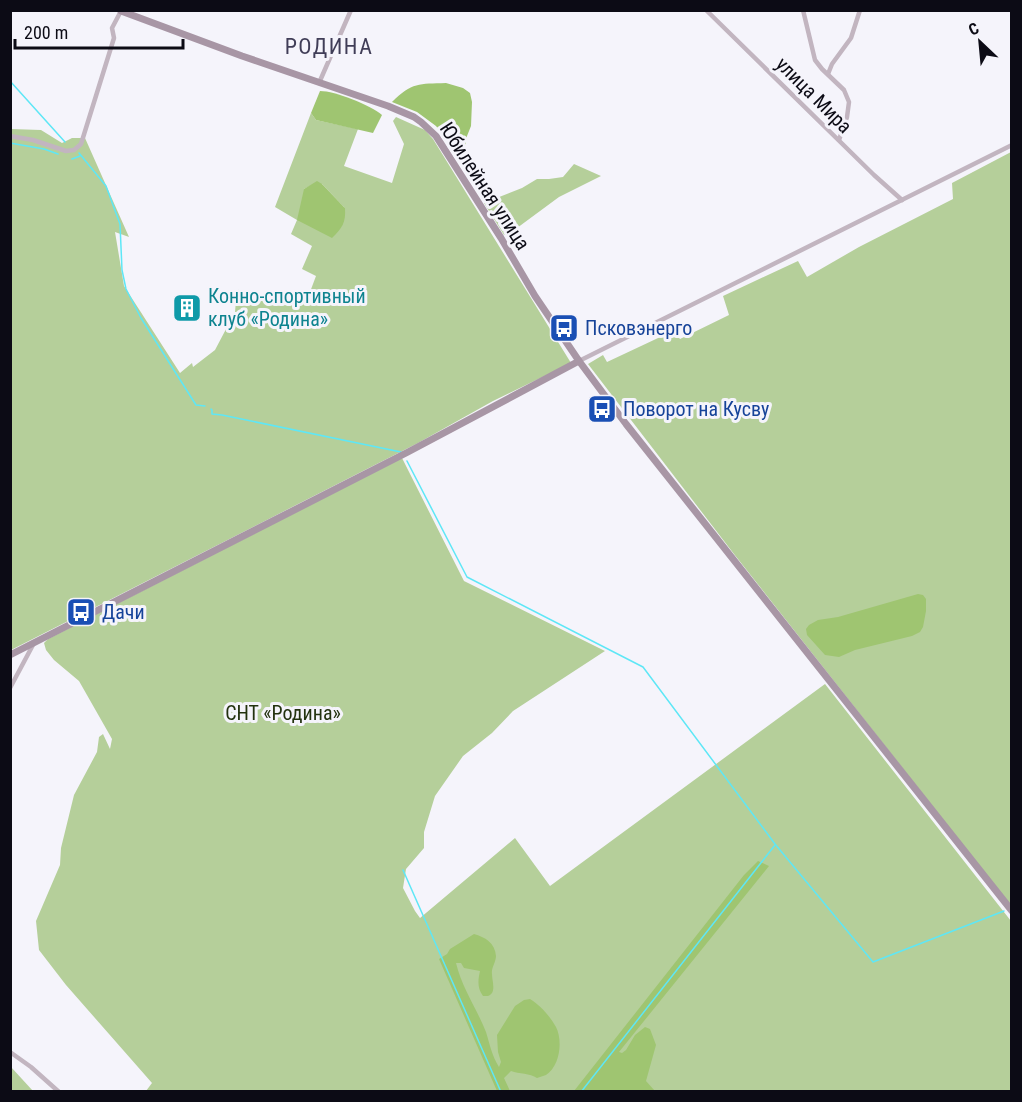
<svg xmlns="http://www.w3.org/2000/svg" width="1022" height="1102" font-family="'Roboto Condensed',sans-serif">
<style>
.green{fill:#b5cf9a;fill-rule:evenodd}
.forest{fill:#9fc571}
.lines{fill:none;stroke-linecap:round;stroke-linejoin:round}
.stream{stroke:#5ee7f6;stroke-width:1.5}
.street{stroke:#c2b5c0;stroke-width:4.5}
.secondary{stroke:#a896a5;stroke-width:7}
.labels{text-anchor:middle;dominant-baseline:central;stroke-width:6;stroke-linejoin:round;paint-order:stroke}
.street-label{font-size:20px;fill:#0c0b15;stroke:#f5f4fb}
.culture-label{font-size:20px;fill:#0d838f;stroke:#f5f4fb;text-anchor:start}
.transit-label{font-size:20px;fill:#164399;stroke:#f5f4fb;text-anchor:start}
.park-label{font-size:20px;fill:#23320f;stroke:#f5f4fb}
.quarter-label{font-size:22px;letter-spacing:1.5px;fill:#403d57;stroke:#f5f4fb}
</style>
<rect width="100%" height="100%" fill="#f5f4fb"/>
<g class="green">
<path d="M311,113L316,120L358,129L344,166L392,183L404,144L393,121L396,117L425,130L433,139L571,363L493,401L418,443L11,650V129L41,130L62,143L72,138H85L129,237L115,232L124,286L180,373L192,363L193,367L215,350L235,312L237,289L276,306L283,290L307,300L316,276L302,269L312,246L291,234L297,220L275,207ZM314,184H322L345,208L304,189Z"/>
<path d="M1011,152V906L734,554L588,364L603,355L607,362L673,331L680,339L729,315L723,296L798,261L807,277L859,247L953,199L952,183Z"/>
<path d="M574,164L601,176L559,197L517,228L504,235L484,203L522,188L537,179H549L563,177Z"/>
<path d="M402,458L464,581L605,651L513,711L492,733L463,756L435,796L424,832V848L406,869L403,888L415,911L420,918L515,838L550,886L825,684L1011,921V1091H146L152,1083L66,985L39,950L36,921L60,865L61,848L74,795L97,752L99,737L103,734L110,749L112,739L79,681L54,660L46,650L44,643L48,639Z"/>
<path d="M11,1067L33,1091H11Z"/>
</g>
<g class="forest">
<path d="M446,83L463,88L470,93L472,102L471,126L467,136L462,161L436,126L417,112L392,102C412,82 419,84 446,83Z"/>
<path d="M320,91C335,91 370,105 382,115L373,133L316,120L311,113Z"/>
<path d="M317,181L322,184L345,208C346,223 342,228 332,238L297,220L304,189Z"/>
<path d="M918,594L923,595L926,599V611L923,627L920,632L912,636L855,650L839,657L825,655L807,635L806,629L809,625L818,620L838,617Z"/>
<path d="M758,861L769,866L619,1052L622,1053L626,1050L635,1035L645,1027L650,1029L656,1045L646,1081L655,1091H574L744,875Z"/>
<path d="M474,934C485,937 495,943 496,956C496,962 491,968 492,974C492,980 495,988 492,993C489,997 487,996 483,996C477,988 478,980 480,971L464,968L461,963H456C462,988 477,1009 486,1032C490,1045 492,1056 499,1067L501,1062L498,1052L497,1035L515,1006L524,1000L530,999C540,1005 550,1016 556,1027C563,1041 560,1066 546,1075C543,1076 540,1077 537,1078C530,1073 519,1074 511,1071L504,1078L510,1091H497L439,959L447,954L450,949Z"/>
</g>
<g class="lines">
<g class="stream">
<path d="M10,81L65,142"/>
<path d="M10,143L44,149L58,154"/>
<path d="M79,153L106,186L120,224L122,270L126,289L141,318L196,405L205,406"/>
<path d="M72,159L80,156"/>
<path d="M211,409L212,410V414L222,415L401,452"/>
<path d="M407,461L467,577L643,667L775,844L873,962L1004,911"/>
<path d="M403,870L501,1092"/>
<path d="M581,1092L775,845"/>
</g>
<g class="street">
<path d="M706,10L874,175L902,200"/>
<path d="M803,10L815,60L822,69L844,90L849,102L847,117L839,140"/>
<path d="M828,74L832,64L851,38L860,10"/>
<path d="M319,83L351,10"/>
<path d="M10,136L33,140L66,151L74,150L81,144L114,38L112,28L121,11"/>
<path d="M579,361L1012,145"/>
<path d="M10,688L34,643"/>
<path d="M10,1052L31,1067L59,1092"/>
</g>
<g class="secondary">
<path d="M121,11L242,56L388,106L414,117L421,122L436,136L501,238L535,296L579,361L626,424L1012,911"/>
<path d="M10,655L408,452L579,361"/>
</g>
</g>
<defs>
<g id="building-square" transform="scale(1.5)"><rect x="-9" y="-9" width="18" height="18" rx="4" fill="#0f9aa8" stroke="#f5f4fb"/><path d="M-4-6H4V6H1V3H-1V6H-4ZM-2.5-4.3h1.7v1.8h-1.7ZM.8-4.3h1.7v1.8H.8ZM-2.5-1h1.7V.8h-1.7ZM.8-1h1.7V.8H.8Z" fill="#fff"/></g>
<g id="bus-square" transform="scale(1.5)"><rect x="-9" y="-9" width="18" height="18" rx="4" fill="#1a4fb4" stroke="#f5f4fb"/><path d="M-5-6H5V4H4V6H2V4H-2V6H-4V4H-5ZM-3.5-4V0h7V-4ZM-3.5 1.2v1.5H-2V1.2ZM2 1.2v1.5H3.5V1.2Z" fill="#fff"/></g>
</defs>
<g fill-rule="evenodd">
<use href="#building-square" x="187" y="308"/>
<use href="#bus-square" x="564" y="328"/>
<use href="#bus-square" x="602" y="409"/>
<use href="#bus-square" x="81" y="612"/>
</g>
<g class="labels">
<g class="street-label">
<text transform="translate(814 95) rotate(45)">улица Мира</text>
<text transform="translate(485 186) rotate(57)">Юбилейная улица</text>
</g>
<g class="culture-label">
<text x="208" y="296">Конно-спортивный<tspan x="208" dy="23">клуб «Родина»</tspan></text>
</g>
<g class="transit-label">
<text x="585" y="328">Псковэнерго</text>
<text x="623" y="409">Поворот на Кусву</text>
<text x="102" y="612">Дачи</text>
</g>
<g class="park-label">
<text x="283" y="713">СНТ «Родина»</text>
</g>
<g class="quarter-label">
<text x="329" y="46">РОДИНА</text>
</g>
</g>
<rect width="1022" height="1102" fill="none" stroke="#0c0b15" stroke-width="24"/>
<g transform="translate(980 42) rotate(334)" stroke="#f5f4fb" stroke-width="4.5" paint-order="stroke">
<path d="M0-4.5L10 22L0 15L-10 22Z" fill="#0c0b15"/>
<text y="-9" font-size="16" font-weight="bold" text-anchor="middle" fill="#0c0b15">С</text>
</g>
<path d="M15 39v9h168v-9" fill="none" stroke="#0c0b15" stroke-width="3"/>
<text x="24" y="39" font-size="18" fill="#0c0b15" stroke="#f5f4fb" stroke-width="4.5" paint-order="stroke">200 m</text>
</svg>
